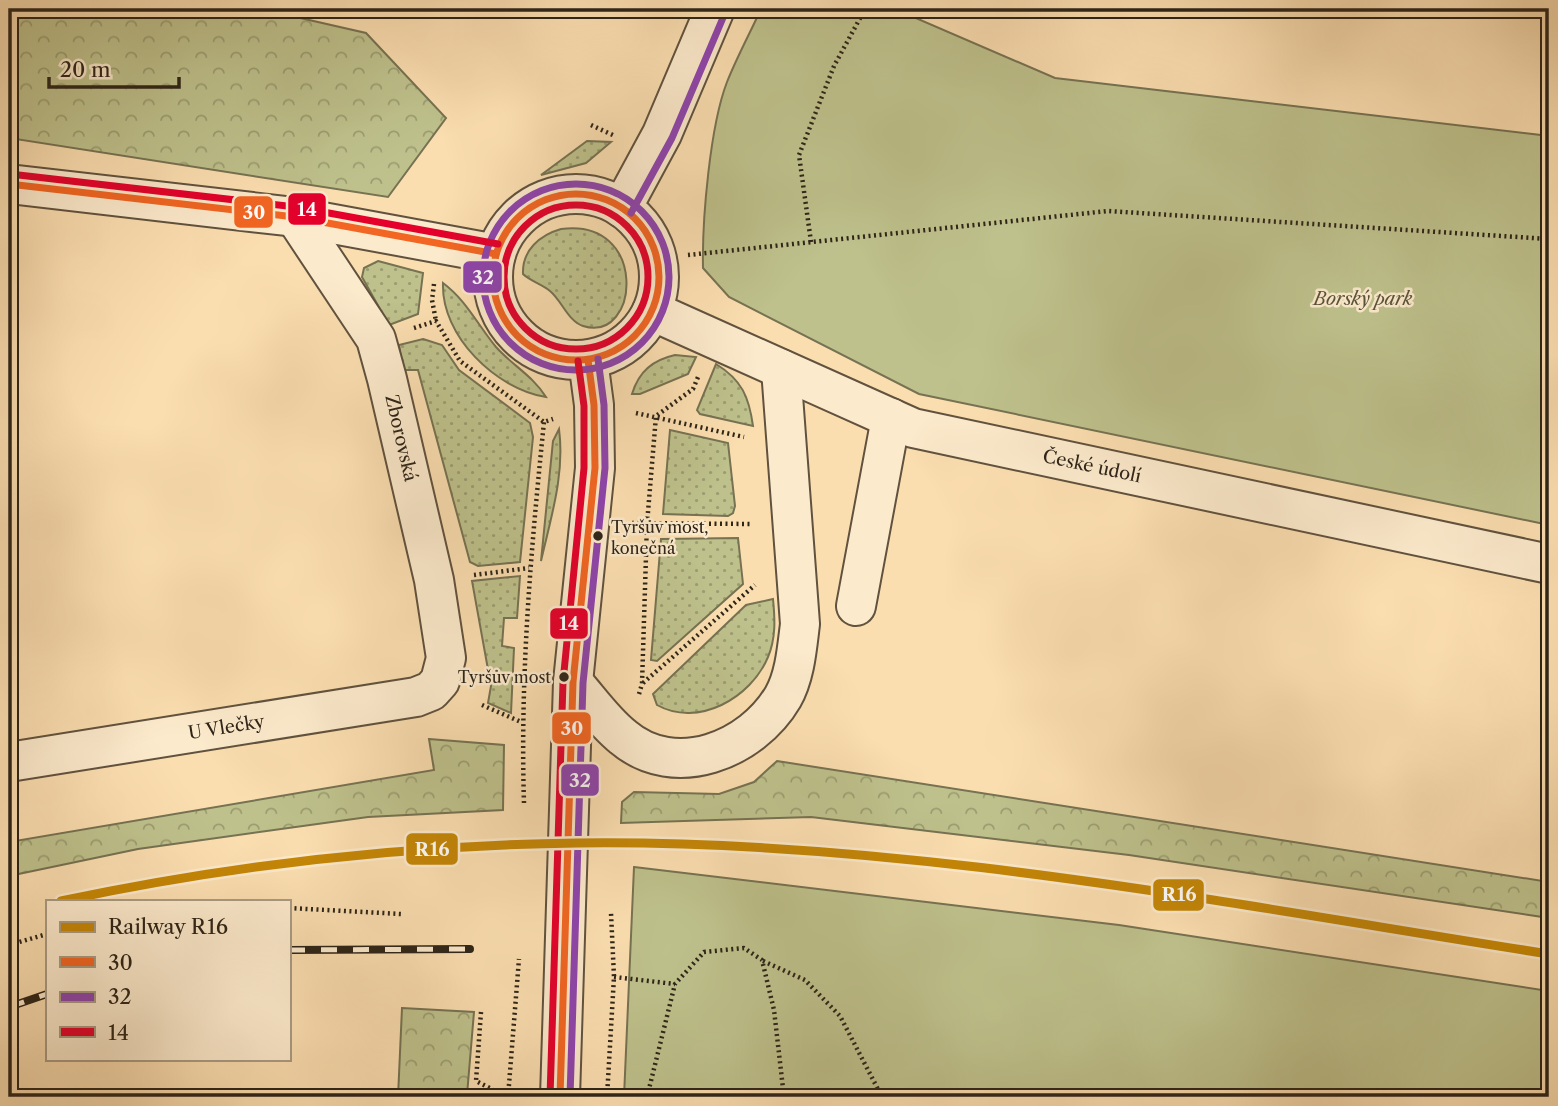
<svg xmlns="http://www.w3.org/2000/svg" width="1558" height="1106" font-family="'Libre Caslon Text',serif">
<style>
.grass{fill:url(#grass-dots);stroke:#767252;stroke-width:2}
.forest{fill:url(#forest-crowns);stroke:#767252;stroke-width:2}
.park{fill:#bec18c;stroke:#767252;stroke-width:2}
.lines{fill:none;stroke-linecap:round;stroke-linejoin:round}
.minor-casing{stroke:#60523e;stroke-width:42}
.path{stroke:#2d2418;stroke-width:4.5;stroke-dasharray:2 3.5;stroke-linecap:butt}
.minor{stroke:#fceacc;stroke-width:38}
.rail-casing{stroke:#2d2418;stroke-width:8}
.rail{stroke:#fceacc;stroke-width:5;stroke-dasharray:16;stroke-linecap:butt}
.bus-1-casing{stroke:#fceacc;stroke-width:12}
.bus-2-casing{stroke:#fceacc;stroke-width:12}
.bus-3-casing{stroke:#fceacc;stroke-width:12}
.bus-1{stroke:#f26522;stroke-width:7}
.bus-2{stroke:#8e44ad;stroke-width:7}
.bus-3{stroke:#e4002b;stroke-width:7}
.rail-1-casing{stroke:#fceacc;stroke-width:14}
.rail-1{stroke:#c48606;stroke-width:9}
.bus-dot{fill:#2d2418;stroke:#fceacc;stroke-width:2.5}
.labels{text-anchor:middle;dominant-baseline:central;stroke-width:5;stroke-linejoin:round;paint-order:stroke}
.bus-label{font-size:16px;fill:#2d2418;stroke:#fceacc;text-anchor:start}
.park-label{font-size:18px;font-style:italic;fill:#58533b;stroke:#fceacc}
.street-label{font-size:18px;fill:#2d2418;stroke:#fceacc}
.line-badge{stroke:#fceacc;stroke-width:2.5}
.badge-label{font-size:19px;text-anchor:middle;font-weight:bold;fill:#fff}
</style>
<defs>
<pattern id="grass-dots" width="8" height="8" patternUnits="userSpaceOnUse" patternTransform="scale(1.75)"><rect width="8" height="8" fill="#bec18c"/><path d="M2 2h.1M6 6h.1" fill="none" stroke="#9b9d71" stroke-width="1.8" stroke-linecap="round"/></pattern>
<pattern id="forest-crowns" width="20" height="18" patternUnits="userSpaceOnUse" patternTransform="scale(1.75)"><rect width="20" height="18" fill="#bec18c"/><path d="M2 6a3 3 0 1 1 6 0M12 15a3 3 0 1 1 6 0" fill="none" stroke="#9b9d71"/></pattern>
</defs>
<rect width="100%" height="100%" fill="#fbdeb0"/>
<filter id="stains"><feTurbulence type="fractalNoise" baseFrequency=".00286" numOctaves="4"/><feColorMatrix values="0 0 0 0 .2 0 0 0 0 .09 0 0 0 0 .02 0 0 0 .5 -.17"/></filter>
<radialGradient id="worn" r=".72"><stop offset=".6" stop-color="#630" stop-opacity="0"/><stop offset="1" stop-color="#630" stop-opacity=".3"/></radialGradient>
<g class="grass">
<path d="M587,141L611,142L586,163L541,175Z"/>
<path d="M561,229C649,217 640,344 583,326C568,321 562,301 550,291C542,284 530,281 523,274C522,250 540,235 561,229Z"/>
<path d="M378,261L423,273L418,314L389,325L362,277L364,268Z"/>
<path d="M443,283C467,301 477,324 496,347C512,365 533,376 546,397C496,389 441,336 443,283Z"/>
<path d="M423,339L442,345L459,370L530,423L533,437L520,562L478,566L470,562L418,370H403L399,345Z"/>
<path d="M675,355L696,357L688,374L640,394H632C639,371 653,360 675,355Z"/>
<path d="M716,364C742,380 749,397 753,426L700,414L697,410Z"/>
<path d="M559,429C565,474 551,517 541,561L553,441Z"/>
<path d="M670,430L728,443L735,506L733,513L728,516L663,514Z"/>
<path d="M738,538L743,584L657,661L651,660L661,539Z"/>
<path d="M520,576L517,618H504L502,646L514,648L511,713L488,703L491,686L472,581Z"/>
<path d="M773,599C775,619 776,638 768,657C751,698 698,728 657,705L653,694L746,605Z"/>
</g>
<g class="forest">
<path d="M9,9H261L366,33L446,118L388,197L9,138Z"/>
<path d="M429,739L504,745L503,810L368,817L138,849L9,876V842L434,770Z"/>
<path d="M777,761L1549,882V918L1129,855L811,817L621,823L622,802L634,792L719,794L754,782Z"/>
<path d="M402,1008L474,1012L467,1095L470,1097H398Z"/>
</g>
<g class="park">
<path d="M761,9H895L1055,78L1549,136V525L919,394L729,297L703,268C702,220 710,126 727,82C737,57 750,33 761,9Z"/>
<path d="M634,867L1119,925L1549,991V1097H624Z"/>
</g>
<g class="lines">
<g class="minor-casing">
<g id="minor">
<path d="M9,184L295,217L496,254"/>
<circle cx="576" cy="277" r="83"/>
<path d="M622,208L662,134L715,9"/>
<path id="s1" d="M652,311L913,428L1549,564"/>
<path d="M856,606L891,418"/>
<path d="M573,682C589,700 604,722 623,737C675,781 752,750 783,697C795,676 797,648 800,624L781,369"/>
<path id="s2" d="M9,762L416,697L431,691L440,681L446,658L434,580L387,379L376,339L295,217"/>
<path d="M560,1097L573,682L595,468L594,405L588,360"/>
</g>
</g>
<g class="path">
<path d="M591,125L615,136"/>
<path d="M811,242L799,155L834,66L865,9"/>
<path d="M688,255L1108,211L1549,239"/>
<path d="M434,284L432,300L436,321"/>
<path d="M414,328L436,321L460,361L544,422L553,419"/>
<path d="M636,413L744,437"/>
<path d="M632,523L753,524"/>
<path d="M474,575L529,568"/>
<path d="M643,683L755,585"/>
<path d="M639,694L642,684L647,524L656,416L693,389L698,377"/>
<path d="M482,705L521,722"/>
<path d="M524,803C520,675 531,549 544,422"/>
<path d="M289,908L401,914"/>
<path d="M9,945L47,934"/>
<path d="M763,961L805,980L840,1016L882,1097"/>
<path d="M614,977L675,984"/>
<path d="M481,1012L476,1081L507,1097"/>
<path d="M508,1097L519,959"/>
<path d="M607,1097L614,977L611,913"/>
<path d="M647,1097L675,984L704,952L744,948L762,960L774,1010L784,1097"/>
</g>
<use href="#minor" class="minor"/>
<g class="rail-casing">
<g id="rail">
<path d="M289,950L470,949"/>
<path d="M9,1007L47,994"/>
</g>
</g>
<use href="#rail" class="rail"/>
<g class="bus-1-casing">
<g id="bus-1">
<path d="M9,184L295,217L496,254"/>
<circle cx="576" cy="277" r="83"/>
<path d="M560,1097L573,682L595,468L594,405L588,360"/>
</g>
</g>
<g class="bus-2-casing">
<g id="bus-2">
<circle cx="576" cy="277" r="93"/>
<path d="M631,213L672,138L725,13"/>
<path d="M570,1097L583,683L605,468L604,405L598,359"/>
</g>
</g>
<g class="bus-3-casing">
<g id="bus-3">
<path d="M10,174L296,207L498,244"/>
<circle cx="576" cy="277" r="72"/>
<path d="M550,1097L563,682L584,468V406L578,361"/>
</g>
</g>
<use href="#bus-1" class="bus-1"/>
<use href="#bus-2" class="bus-2"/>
<use href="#bus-3" class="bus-3"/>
<g class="rail-1-casing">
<path id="rail-1" d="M61,901C232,865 402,845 577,843C903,839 1228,904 1549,954"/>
</g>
<use href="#rail-1" class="rail-1"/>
</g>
<g class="bus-dot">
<circle cx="598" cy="536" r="6"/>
<circle cx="564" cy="677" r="6"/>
</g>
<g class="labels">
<g class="bus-label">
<text x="611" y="527">Tyršův most,<tspan x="611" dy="21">konečná</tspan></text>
<text x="551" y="677" text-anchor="end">Tyršův most</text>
</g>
<g class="park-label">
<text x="1363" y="299">Borský park</text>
</g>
<g class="street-label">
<text transform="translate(401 438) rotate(77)">Zborovská</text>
<text stroke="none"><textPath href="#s1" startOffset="469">České údolí</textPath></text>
<text stroke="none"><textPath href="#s2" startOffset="220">U Vlečky</textPath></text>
</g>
</g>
<g class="line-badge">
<rect x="287" y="192" width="40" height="34" rx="7" fill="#e4002b"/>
<rect x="233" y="195" width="41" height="34" rx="7" fill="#f26522"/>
<rect x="462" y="260" width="41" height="34" rx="7" fill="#8e44ad"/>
<rect x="549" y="607" width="40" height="33" rx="7" fill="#e4002b"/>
<rect x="551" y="711" width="41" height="34" rx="7" fill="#f26522"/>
<rect x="560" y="763" width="40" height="34" rx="7" fill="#8e44ad"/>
<rect x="405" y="832" width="54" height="34" rx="7" fill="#c48606"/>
<rect x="1152" y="878" width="53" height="34" rx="7" fill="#c48606"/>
</g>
<g class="badge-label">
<text x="307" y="216">14</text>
<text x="254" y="219">30</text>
<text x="483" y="284">32</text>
<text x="569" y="630">14</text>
<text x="572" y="735">30</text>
<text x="580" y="787">32</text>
<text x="432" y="856">R16</text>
<text x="1179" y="901">R16</text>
</g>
<rect width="1558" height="1106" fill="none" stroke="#fbdeb0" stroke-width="35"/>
<rect x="10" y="10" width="1537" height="1085" fill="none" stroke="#2d2418" stroke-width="3.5"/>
<rect x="18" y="18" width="1523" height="1071" fill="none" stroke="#2d2418" stroke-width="2"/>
<rect x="46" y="900" width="245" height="161" fill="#fceacc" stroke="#a99b84" stroke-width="2"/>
<rect x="60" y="922" width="35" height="10" fill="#c48606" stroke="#a99b84" stroke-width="2"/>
<text x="108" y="934" font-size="21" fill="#2d2418">Railway R16</text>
<rect x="60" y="957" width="35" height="10" fill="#f26522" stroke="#a99b84" stroke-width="2"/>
<text x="108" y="970" font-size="21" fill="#2d2418">30</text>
<rect x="60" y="992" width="35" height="10" fill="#8e44ad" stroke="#a99b84" stroke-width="2"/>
<text x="108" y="1004" font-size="21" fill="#2d2418">32</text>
<rect x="60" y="1027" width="35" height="10" fill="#e4002b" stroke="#a99b84" stroke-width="2"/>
<text x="108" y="1040" font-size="21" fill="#2d2418">14</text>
<path d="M49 77v10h130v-10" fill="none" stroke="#2d2418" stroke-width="3.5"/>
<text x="60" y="77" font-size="21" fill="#2d2418" stroke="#fceacc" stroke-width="5" paint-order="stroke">20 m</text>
<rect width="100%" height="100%" filter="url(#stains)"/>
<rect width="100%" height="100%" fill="url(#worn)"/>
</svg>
